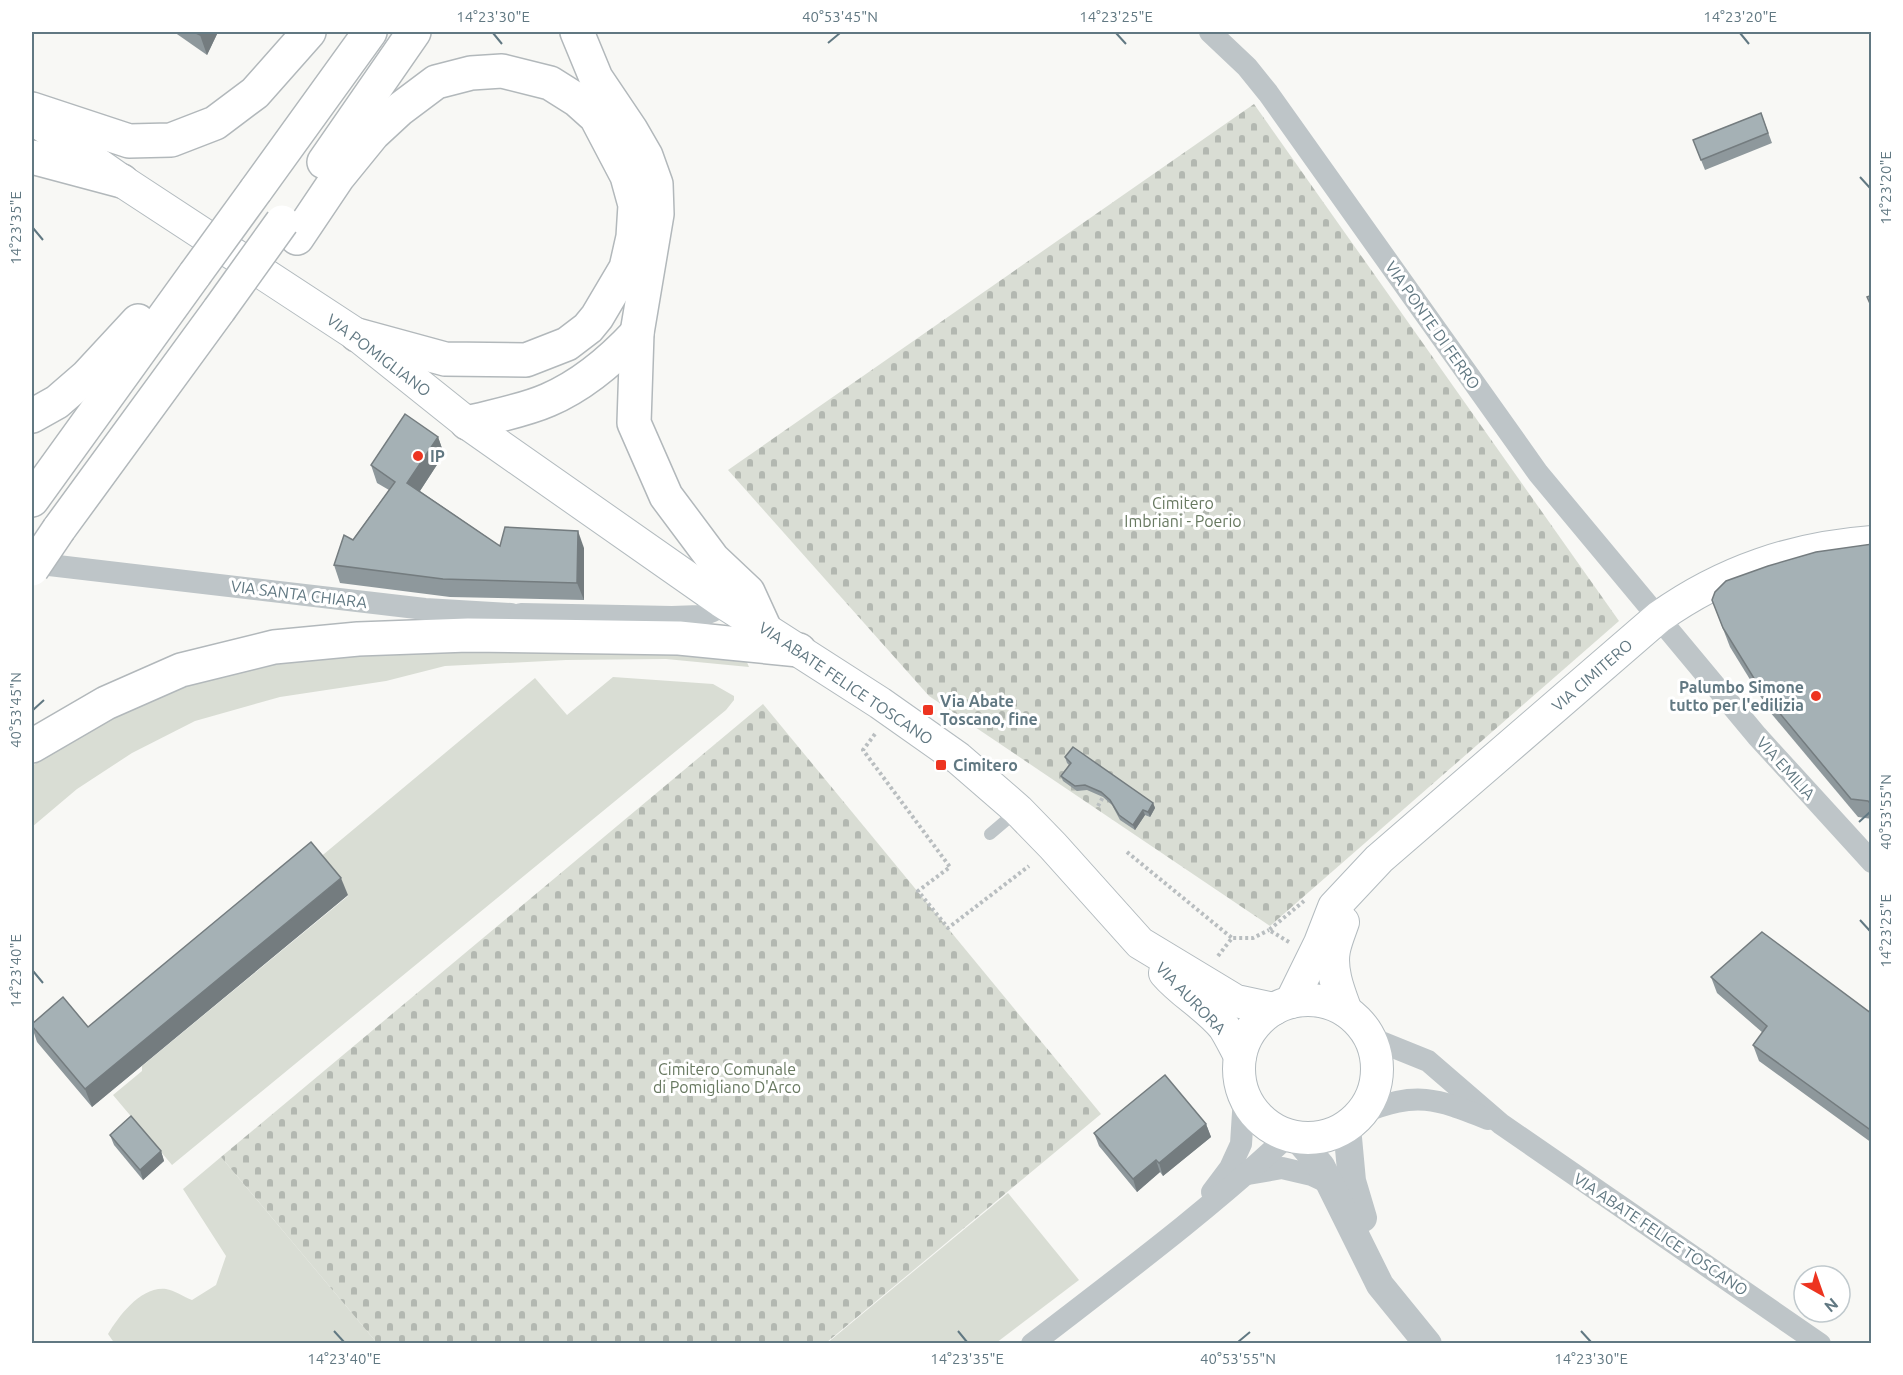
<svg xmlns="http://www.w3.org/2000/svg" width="1903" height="1375" font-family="Ubuntu,sans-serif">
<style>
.grass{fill:#d9ddd4}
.cemetery{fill:url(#cemetery-stones)}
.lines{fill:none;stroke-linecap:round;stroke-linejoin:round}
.secondary-casing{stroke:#b3bbbf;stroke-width:34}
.trunk-casing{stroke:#b2b8bb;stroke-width:36}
.path{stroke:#b9bec0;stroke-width:4;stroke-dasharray:3 3;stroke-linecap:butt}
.service{stroke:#bec5c8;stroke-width:12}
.minor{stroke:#bec5c8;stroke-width:22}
.tertiary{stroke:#bec5c8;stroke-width:28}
.secondary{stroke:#fff;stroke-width:32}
.trunk{stroke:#fff;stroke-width:33}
.trunk-bridge-casing{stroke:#b2b8bb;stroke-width:36;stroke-linecap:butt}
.trunk-bridge{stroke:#fff;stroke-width:33}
.wall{fill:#8e989c}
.shaded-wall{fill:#747c7f}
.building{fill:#a5b1b5;stroke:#747c7f;stroke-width:1.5}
.ticks{fill:none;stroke:#617882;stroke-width:2}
.poi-dot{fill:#ed3420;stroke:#fff;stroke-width:2}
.labels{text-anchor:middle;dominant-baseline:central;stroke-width:6;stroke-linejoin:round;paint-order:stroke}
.street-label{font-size:16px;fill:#617882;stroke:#fff}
.poi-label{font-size:16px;font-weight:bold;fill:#617882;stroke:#fff;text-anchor:start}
.park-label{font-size:16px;fill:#687961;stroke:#fff}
.neatline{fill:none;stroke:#617882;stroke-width:2}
.ticks-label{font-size:15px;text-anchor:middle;fill:#617882}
</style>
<defs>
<pattern id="cemetery-stones" width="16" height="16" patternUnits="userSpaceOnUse" patternTransform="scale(1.5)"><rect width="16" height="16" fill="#d9ddd4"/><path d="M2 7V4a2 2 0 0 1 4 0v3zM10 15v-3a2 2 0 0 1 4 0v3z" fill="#b3b8b1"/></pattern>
</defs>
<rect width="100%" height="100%" fill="#f8f8f5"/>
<g class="grass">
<path d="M397,653H681L746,660L749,667L666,659L566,660L445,666L386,681L280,697L195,721L132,753L77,789L32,827V766C104,715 183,680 269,663C311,655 355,655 397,653Z"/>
<path d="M613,677L713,684L734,696V700L726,710L172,1165L113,1095L142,1071V1066L348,896L318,859L535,678L567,715Z"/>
<path d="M221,1157L377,1343L115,1344L108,1334C119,1316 141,1286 166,1289C174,1290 184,1297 192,1300L216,1285L226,1256L183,1189Z"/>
<path d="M1008,1193L1079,1280L996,1343L826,1344Z"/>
</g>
<g class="cemetery">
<path d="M1254,104L1619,621L1270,926L929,696L728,470Z"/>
<path d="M763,704L1101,1114L826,1343H377L221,1157Z"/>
</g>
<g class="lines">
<g class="secondary-casing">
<g id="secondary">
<path d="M32,118L122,181L357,335L467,423L721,601L880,703L958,758L1018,810L1053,846L1140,943L1236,1001L1274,1009"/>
<path d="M1343,922C1340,931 1336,940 1334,950C1330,970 1339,992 1346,1011"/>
<path d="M1165,973C1183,994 1207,1006 1224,1027C1230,1036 1235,1047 1240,1056"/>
<circle cx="1308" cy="1069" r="69"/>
<path d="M1291,1002L1320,943L1334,907L1379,859L1659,617C1724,571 1793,548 1872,542"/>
</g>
</g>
<g class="trunk-casing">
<g id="trunk">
<path d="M577,32L596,78L631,130L646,156L656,184L657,214L637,333L634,423L666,496L713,559L748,592L764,627"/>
<path d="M32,109L129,141L171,140L215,123L255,93L309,32"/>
<path d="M32,157L122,181"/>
<path d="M324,162L414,32"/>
<path d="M256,190L370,32"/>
<path d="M297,238L338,177L373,134L400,109L436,82L471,73L502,71L550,83L577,100L596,117L627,176L635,205L633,237L626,268L597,317L588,328L567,344L526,360L445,359L357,335"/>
<path d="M32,416L57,402L87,376L138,321"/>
<path d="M467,423C494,416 523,411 548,400C583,385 611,361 637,333"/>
<path d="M32,500L195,274"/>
<path d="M59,529L219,310"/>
<path d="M32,746L106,703L181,670L274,647L358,639L468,635L679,638L799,650"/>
</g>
</g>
<g class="path">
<path d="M875,734L863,750L950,867L918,891L948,928L1029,866"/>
<path d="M1098,806L1103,797"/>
<path d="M1127,852L1232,938"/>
<path d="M1289,942L1269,930L1304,901"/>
<path d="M1218,956L1232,938H1253L1269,930"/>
</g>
<path class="service" d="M990,834L1017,811"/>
<g class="minor">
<path d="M1210,32L1247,67L1268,93L1538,473L1757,736L1872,862"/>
<path d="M32,563L425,609L511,614L552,631"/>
<path d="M521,614L672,617L700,616L713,611L721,601"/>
<path d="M1371,1038L1428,1061L1501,1124L1820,1344"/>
<path d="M1362,1113C1417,1091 1435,1098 1488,1119"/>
<path d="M1248,1174L1282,1168L1312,1175L1331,1184"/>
<path d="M1212,1192L1230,1168L1241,1144L1244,1097"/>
<path d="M1032,1344C1120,1276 1208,1211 1288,1136"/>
</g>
<g class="tertiary">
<path d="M1347,1127L1352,1181L1363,1218"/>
<path d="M1297,1138L1321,1166L1380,1285L1428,1344"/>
</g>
<use href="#secondary" class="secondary"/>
<use href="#trunk" class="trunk"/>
<g class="trunk-bridge-casing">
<g id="trunk-bridge">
<path d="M195,274L256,190"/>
<path d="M219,310L282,222"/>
<path d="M32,569L59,529"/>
</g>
</g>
<use href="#trunk-bridge" class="trunk-bridge"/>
</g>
<g class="wall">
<path d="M174,32H218L207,55Z"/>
<path d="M1761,113L1772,143L1705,170L1693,140Z"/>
<path d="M438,437L444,454L420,491L500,546L584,548V600L450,597L340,583L334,565L389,490L377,483L371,465Z"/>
<path d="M1872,544V819L1858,817L1770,712L1730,647L1712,600Z"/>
<path d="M1065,757L1153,803L1155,808L1150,817L1145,815L1135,830L1120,820L1112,805L1103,797L1087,790L1077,791L1063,781L1061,776L1069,765L1067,763Z"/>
<path d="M348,895L92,1107L37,1042L32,1027V1024L88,1027Z"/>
<path d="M1711,977L1872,1014V1143L1759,1061L1753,1045L1763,1033L1717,993Z"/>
<path d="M1206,1124L1211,1137L1163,1176L1160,1172L1137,1192L1099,1146L1094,1133Z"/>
<path d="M110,1135L161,1151L164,1161L143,1180L114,1145Z"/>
</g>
<g class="shaded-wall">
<path d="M201,32H218L207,55L200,35Z"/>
<path d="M438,437L444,454L414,500L407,483Z"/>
<path d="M578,531L584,548V600L577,583Z"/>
<path d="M1153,803L1155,808L1150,817L1148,812Z"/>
<path d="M1143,810L1145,815L1135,830L1133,825Z"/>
<path d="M341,878L348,895L92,1107L85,1089Z"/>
<path d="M1206,1124L1211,1137L1163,1176L1159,1163Z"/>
<path d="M161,1151L164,1161L143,1180L140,1170Z"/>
<path d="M1156,1160L1160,1172L1137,1192L1133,1179Z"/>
</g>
<g class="building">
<path d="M194,32H201L200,35Z"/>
<path d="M1761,113L1768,133L1701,160L1693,140Z"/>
<path d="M1872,295V308L1867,297Z"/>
<path d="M405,414L438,437L407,483L500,546L505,527L578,531L577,583L443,579L334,565L344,535L353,540L395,482L371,465Z"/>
<path d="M1872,544V805L1868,801L1851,799L1763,693L1723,628L1712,600L1715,592L1726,581L1768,566L1816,552Z"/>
<path d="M1073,747L1153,803L1148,812L1143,810L1133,825L1119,815L1110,800L1101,792L1085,785L1075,786L1061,776L1071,763L1065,757Z"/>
<path d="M311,842L341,878L85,1089L32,1026V1024L63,997L88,1027Z"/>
<path d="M1762,932L1872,1014V1131L1753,1045L1767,1026L1711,977Z"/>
<path d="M1165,1075L1206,1124L1159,1163L1156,1160L1133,1179L1094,1133Z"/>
<path d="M131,1116L161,1151L140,1170L110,1135Z"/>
</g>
<path class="ticks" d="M493,33L502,44M1116,33L1126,44M1740,33L1749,44M828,43L840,33M1860,177L1870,188M33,228L43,240M33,710L44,700M1859,822L1870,812M1860,920L1870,931M33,971L43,983M334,1331L344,1342M958,1331L967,1342M1581,1331L1591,1342M1238,1342L1250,1332"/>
<g class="poi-dot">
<circle cx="418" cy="456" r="6"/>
<circle cx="1816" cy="696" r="6"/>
<rect x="922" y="704" width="12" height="12" rx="3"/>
<rect x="935" y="759" width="12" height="12" rx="3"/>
</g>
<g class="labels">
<g class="street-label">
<text transform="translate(1433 325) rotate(55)">VIA PONTE DI FERRO</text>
<text transform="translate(379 355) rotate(37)">VIA POMIGLIANO</text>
<text transform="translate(299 594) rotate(7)">VIA SANTA CHIARA</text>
<text transform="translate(1592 675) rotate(-41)">VIA CIMITERO</text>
<text transform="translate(846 683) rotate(34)">VIA ABATE FELICE TOSCANO</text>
<text transform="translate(1786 768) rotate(48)">VIA EMILIA</text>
<text transform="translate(1191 998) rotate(46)">VIA AURORA</text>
<text transform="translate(1661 1234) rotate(34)">VIA ABATE FELICE TOSCANO</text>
</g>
<g class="poi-label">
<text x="430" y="456">IP</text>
<text x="1804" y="687" text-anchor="end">Palumbo Simone<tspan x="1804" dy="18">tutto per l'edilizia</tspan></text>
<text x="940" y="701">Via Abate<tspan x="940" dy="18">Toscano, fine</tspan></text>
<text x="953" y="765">Cimitero</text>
</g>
<g class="park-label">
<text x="1183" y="503">Cimitero<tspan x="1183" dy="18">Imbriani - Poerio</tspan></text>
<text x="727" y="1069">Cimitero Comunale<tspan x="727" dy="18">di Pomigliano D'Arco</tspan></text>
</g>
</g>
<rect width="1903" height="1375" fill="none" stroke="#ffffff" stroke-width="66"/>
<g transform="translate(1822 1294) rotate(140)"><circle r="28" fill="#ffffff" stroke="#c0c9cd" stroke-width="1.5"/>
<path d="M0-4.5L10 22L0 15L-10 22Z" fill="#ed3420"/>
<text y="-9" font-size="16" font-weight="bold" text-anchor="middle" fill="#617882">N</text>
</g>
<rect x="33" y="33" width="1837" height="1309" class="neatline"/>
<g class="ticks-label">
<text x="493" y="22">14°23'30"E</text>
<text x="840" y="22">40°53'45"N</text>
<text x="1116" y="22">14°23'25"E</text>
<text x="1740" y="22">14°23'20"E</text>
<text transform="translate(1886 188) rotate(-90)" y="5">14°23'20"E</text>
<text transform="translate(16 228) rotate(-90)" y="5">14°23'35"E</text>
<text transform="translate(16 710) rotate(-90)" y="5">40°53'45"N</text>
<text transform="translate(1886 812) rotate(-90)" y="5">40°53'55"N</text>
<text transform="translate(1886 931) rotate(-90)" y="5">14°23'25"E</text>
<text transform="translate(16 971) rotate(-90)" y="5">14°23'40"E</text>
<text x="344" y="1364">14°23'40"E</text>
<text x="967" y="1364">14°23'35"E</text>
<text x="1238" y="1364">40°53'55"N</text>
<text x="1591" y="1364">14°23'30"E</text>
</g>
</svg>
